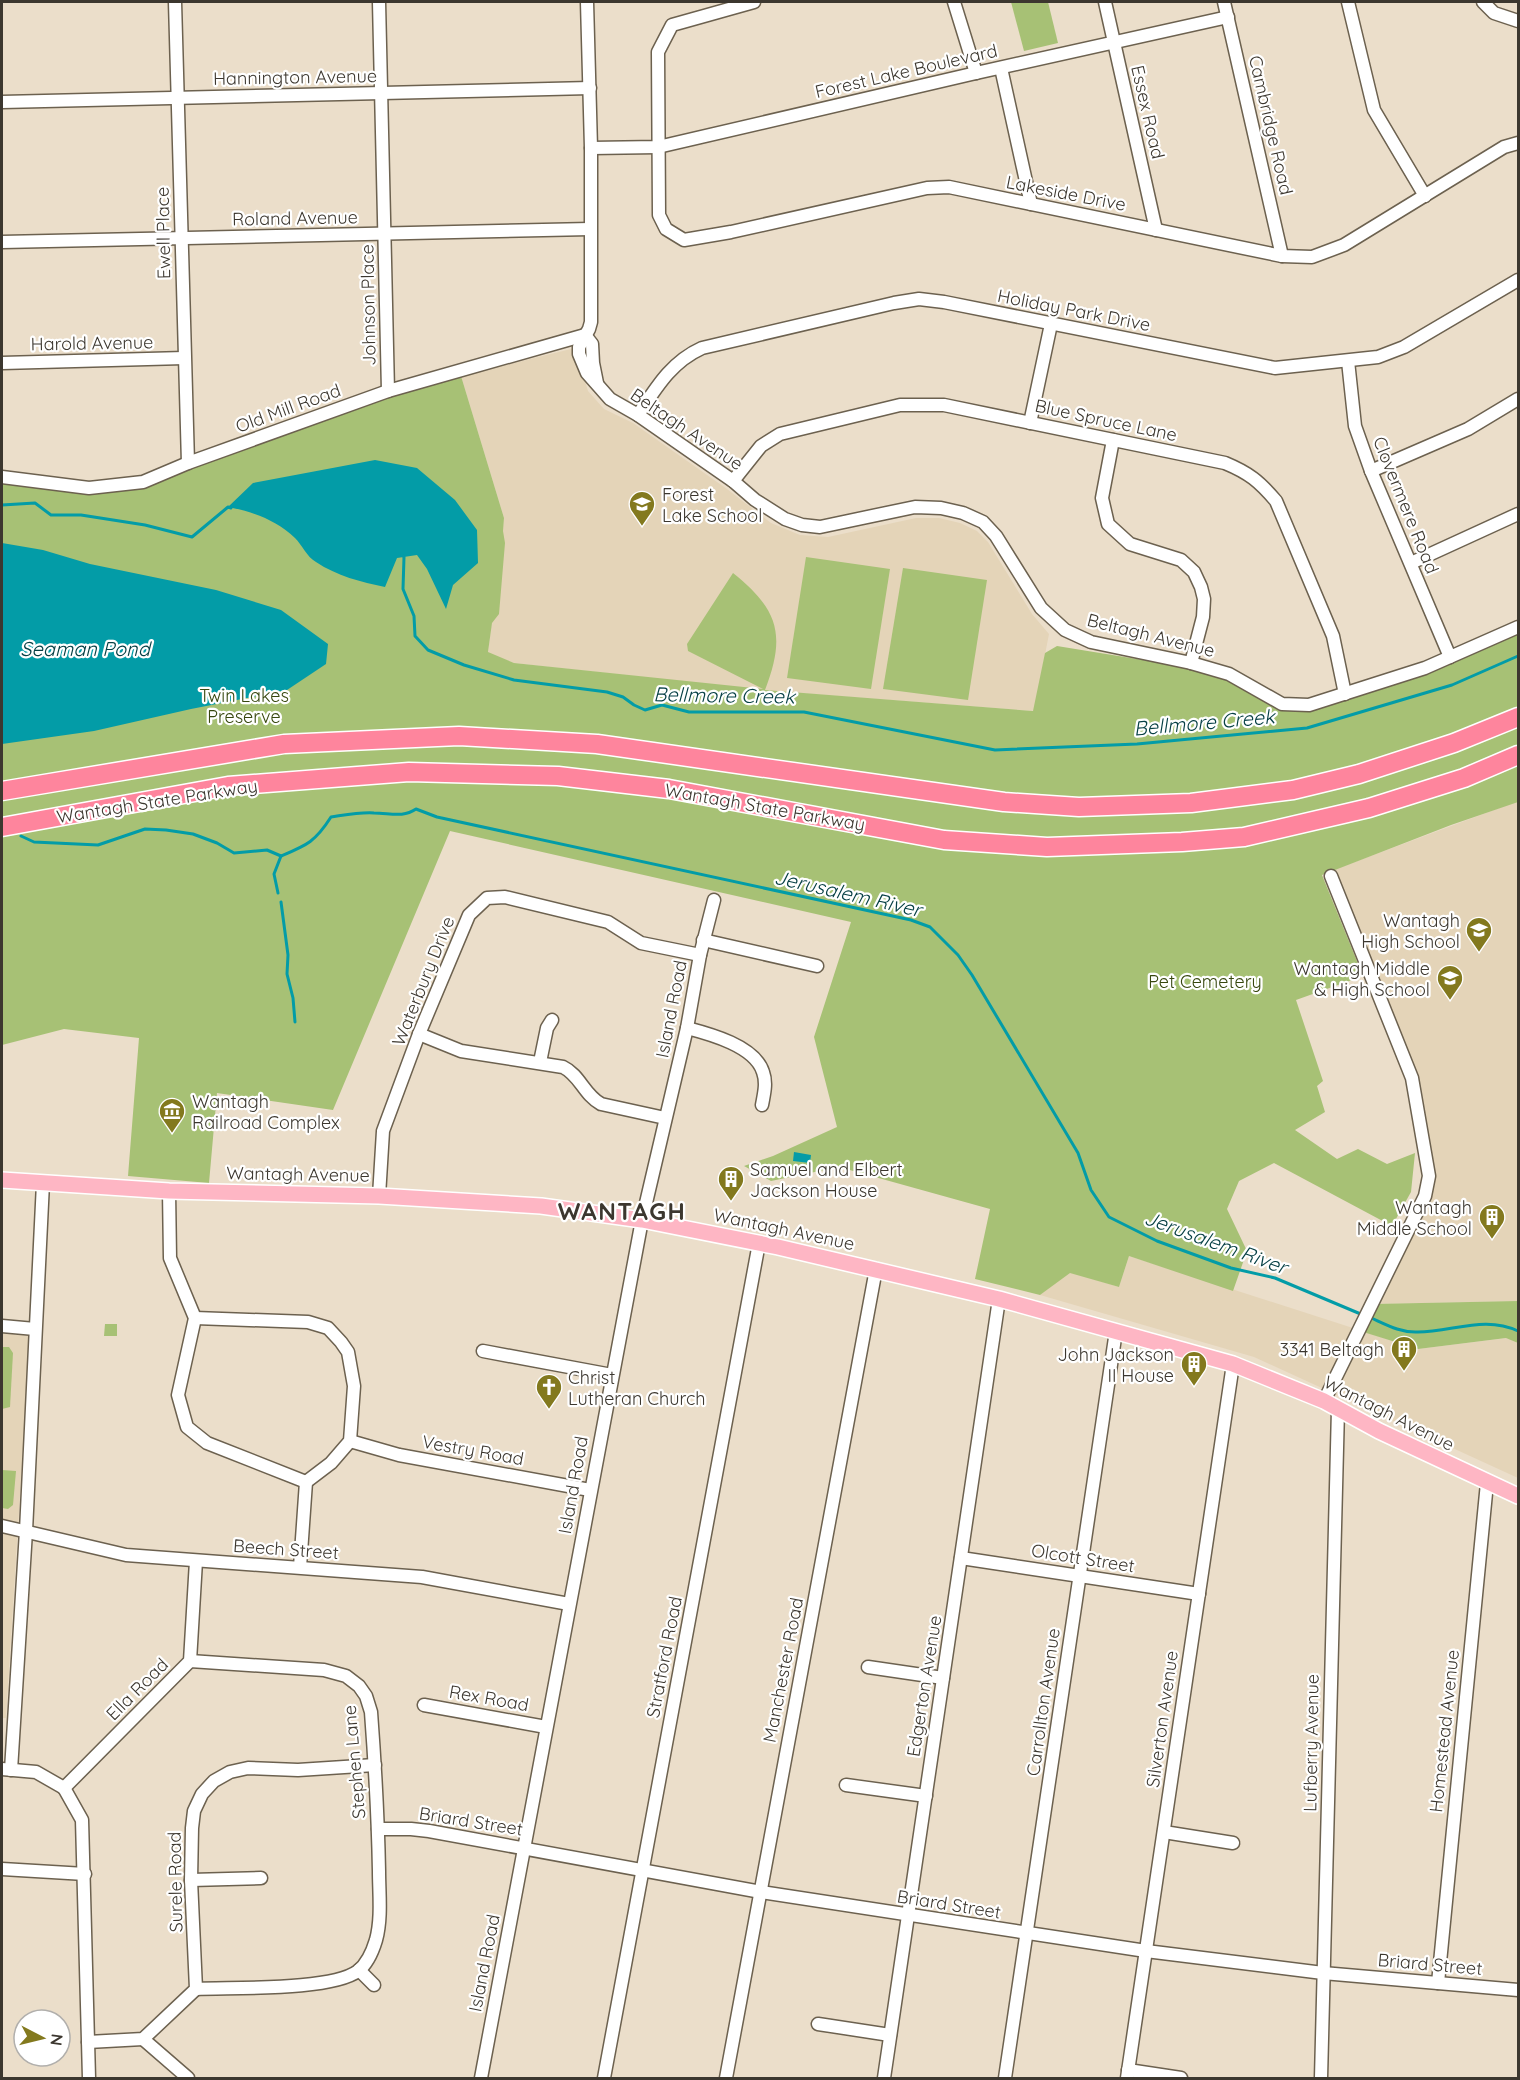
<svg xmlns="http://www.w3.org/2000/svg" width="1520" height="2080" font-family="Quicksand,sans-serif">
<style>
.built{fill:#e4d4b8}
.green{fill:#a7c175}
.water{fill:#039ca7}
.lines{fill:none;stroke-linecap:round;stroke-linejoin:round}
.stream{stroke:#039ca7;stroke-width:3}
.minor-casing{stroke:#6c614f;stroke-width:15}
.major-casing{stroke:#fff;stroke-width:18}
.highway-casing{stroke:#fff;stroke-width:21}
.minor{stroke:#fff;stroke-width:12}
.major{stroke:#feb6c4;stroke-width:15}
.highway{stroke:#fe859d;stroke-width:18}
.labels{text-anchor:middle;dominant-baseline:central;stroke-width:4.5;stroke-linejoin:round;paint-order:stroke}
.street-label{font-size:18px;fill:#3c372f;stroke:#fff}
.poi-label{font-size:18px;fill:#3c372f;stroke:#fff;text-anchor:end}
.park-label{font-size:18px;fill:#37470e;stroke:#fff}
.water-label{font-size:20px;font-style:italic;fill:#074045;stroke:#fff}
.district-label{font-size:24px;font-weight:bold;letter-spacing:1.5px;fill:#3c372f;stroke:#fff}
</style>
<rect width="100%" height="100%" fill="#ebdeca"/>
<g class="built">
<path d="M575,348L588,391L604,409L633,423L727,489L771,523L800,535L828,537L916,518H939L960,523L977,531L988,542L1032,614L1049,634L1034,711L772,691L514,663L488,653L504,518L461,376Z"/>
<path d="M1518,801V1301L1373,1304L1429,1176L1418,1111L1328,872Z"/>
<path d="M1129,1256L1418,1349L1507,1338L1518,1343V1478L1254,1357L1040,1295L1070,1272L1119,1287Z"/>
<path d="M2,1332L30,1335L6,1718H2Z"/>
</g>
<g class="green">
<path d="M1011,2H1048L1058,43L1024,51Z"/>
<path d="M461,376L504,518L503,531L505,543L499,614L492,623L488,652L514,663L763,689L688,651L687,644L733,573C779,610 786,635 765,690L1033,711L1045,653L1057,646L1229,674L1282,704L1345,694L1518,627V802L1451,825L1322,875L1363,976L1296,1000L1323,1081L1317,1086L1325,1112L1295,1130L1337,1159L1358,1149L1387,1164L1415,1153L1411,1192L1392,1226L1274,1163L1239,1181L1227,1209L1247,1251L1233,1291L1129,1256L1119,1287L1070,1273L1040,1295L975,1279L990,1209L839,1167L771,1181L744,1166L773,1156L837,1127L814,1037L851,922L450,831L333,1110L217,1093L209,1183L128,1176L139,1038L64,1029L2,1045V480L130,487L420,384Z"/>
<path d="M806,557L890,569L871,689L787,678Z"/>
<path d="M903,568L987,580L968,700L883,689Z"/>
<path d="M1518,1301V1343L1506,1338L1418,1349L1360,1331L1373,1304Z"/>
<path d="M105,1324H117V1336H104Z"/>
<path d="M2,1347H9L13,1353L10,1407L2,1409Z"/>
<path d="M2,1470L16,1471L13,1505L8,1509L2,1508Z"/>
</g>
<g class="water">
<path d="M375,460L417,468L455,500L477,530L478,563L453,585L446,609L427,569L417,555L397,558L385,587C361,582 337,576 316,562C307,557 302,545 295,538C276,520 254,512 228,507L253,483Z"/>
<path d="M2,543L43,550L90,564L216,590L281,610L328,644L326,664L287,690L191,709L94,731L2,744Z"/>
<path d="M794,1152L811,1155L810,1163L793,1161Z"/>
</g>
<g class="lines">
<g class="stream">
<path d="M2,505L35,503L51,515H81L145,525L192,537L228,507L231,508"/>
<path d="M402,555L404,557L403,589L414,616L415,636L428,650L464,665L514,680L607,692L623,697L634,705L645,710L662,705L689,712H804L995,750L1137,744L1307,728L1452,685L1518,656"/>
<path d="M21,836L34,842L98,845L145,829L166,830L193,834L217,843L234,853L267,850L281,856C307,845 315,842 331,817C345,815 360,812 374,813C390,813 403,818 416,809L437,817L911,920L930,927L958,955L972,975L1078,1153L1091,1190L1109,1217L1157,1241L1231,1268L1275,1278L1363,1315"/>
<path d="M278,893L274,874L281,856"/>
<path d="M281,902L288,955L287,974L293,998L295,1022"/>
<path d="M1369,1317C1385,1324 1400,1333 1418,1332C1452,1332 1485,1315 1518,1331"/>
</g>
<g class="minor-casing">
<g id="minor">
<path d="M175,2L188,463"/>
<path d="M379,2L388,391"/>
<path d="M587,2L591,148V322L589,329L579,347V354L587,373L610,399L638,415L733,481L755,500L785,519L802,525L820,527L915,507L941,508L963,513L983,522L996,536L1041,608L1065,630L1091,642L1191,663L1229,674L1282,704L1309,705L1425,668L1518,627"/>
<path d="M754,2L672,25L658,52L659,215L666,229L684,240L731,232L927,188L949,187L1282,256L1312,257L1344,245L1504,147L1518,143"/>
<path d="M954,2L976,73"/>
<path d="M1105,2L1156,230"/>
<path d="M1224,2L1282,256"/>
<path d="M1348,2L1374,110L1425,196"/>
<path d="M1483,2L1494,13L1518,21"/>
<path d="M1001,68L1031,204"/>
<path d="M2,102L590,88"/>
<path d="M591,148L658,147L976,73L1228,17"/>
<path d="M2,242L590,229"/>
<path d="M585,335L592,344L593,363L597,383"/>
<path d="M1348,361L1355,426L1371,471L1450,657"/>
<path d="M2,363L184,358"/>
<path d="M638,415C656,388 671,362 702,348L894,303L919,299L944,302L1275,368L1378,357L1404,347L1518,280"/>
<path d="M1030,423L1051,324"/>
<path d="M1113,440L1102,498L1108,524L1130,544L1181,560L1194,572L1201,587L1204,599L1203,617L1191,663"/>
<path d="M1371,471L1468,429L1518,399"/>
<path d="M2,477L89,488L143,482L188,463L388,391L585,335"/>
<path d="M733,481L761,446L780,434L900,405H944L1225,463C1249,473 1259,481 1276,501L1333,636L1345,694"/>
<path d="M1411,563L1518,514"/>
<path d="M703,940L817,966"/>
<path d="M687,1028C710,1034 755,1046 763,1072C767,1083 764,1094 762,1105"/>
<path d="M419,1034L461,1051L563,1067C580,1075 584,1095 601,1104L665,1118"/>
<path d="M540,1062L547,1028L552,1020"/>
<path d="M169,1191L170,1258L195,1318L178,1395L187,1427L207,1443L306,1482"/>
<path d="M379,1196L383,1131L419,1034L469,915L487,898L505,897L608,922L641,943L700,955"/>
<path d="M195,1318L308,1322L328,1328L341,1342L348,1352L354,1386L350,1441L331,1463L306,1482"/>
<path d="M2,1326L35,1329"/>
<path d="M483,1351L612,1375"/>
<path d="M1324,1401L1425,1196L1429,1176L1412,1078L1331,876"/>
<path d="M350,1441L399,1455L590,1490"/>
<path d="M2,1526L126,1555L422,1577L569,1604"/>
<path d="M961,1558L1199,1594"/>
<path d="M300,1567L306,1482"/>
<path d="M190,1661L324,1670L346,1676L359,1686L366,1696L371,1712C375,1765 378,1818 379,1871C379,1893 382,1918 376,1940C373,1950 367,1964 358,1971C331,1991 232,1987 196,1989"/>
<path d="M868,1667L943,1678"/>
<path d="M424,1705L546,1727"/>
<path d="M2,1769L36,1772L64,1788"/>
<path d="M11,1770L26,1531L43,1183"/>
<path d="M846,1785L926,1796"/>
<path d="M64,1788L82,1820L89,2078"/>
<path d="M64,1788L190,1661L196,1561"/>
<path d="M378,1829H411L429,1831L761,1892L1146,1951L1323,1973L1518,1990"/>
<path d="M1164,1832L1233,1843"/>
<path d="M2,1869L85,1874"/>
<path d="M191,1880L261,1878"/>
<path d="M359,1970L374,1985"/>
<path d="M1438,1983L1487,1483"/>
<path d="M818,2024L890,2035"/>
<path d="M143,2039L188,2078"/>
<path d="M88,2042L143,2039L196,1989L191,1880L192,1828L194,1811L202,1794L214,1781L230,1772L248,1768L298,1770L375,1765"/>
<path d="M1128,2070L1181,2078"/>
<path d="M481,2078L642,1220L687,1028L700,955L714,900"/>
<path d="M604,2078L759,1243"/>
<path d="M726,2078L876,1269"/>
<path d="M884,2078L999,1299"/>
<path d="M1005,2078L1116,1331"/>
<path d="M1127,2078L1233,1364"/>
<path d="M1321,2078L1338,1409"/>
</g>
</g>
<g class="major-casing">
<path id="major" d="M2,1180L169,1191L379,1196L541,1206L642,1220L778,1247L999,1299L1233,1364L1324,1401L1379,1431L1518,1496"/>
</g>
<g class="highway-casing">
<g id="highway">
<path d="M2,791L284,744L459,736L597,744L1004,802L1079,807L1191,803L1293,790L1359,774L1454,743L1518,717"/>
<path d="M2,827L228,786L409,772L558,776L669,789L944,840L1047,847L1182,842L1244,837L1369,808L1464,778L1518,755"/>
</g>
</g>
<use href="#minor" class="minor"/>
<use href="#major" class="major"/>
<use href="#highway" class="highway"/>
</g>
<defs>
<g id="school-pin" transform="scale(1.35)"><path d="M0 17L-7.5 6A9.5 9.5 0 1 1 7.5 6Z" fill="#83791e" stroke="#fff"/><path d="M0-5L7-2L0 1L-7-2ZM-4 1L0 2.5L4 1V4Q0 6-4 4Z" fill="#fff"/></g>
<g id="museum-pin" transform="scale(1.35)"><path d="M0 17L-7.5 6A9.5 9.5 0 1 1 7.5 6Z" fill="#83791e" stroke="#fff"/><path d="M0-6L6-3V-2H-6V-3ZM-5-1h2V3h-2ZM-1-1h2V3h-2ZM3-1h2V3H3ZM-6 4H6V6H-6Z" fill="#fff"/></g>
<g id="building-pin" transform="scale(1.35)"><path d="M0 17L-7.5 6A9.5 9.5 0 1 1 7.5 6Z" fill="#83791e" stroke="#fff"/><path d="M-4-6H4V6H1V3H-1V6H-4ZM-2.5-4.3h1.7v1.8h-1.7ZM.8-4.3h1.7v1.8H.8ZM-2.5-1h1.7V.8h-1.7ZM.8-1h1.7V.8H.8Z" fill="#fff"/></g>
<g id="church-pin" transform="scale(1.35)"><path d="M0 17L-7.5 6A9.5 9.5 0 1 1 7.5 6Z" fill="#83791e" stroke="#fff"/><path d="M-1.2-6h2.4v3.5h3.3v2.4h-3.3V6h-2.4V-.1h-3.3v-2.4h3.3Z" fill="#fff"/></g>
</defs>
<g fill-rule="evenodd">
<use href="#school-pin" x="642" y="504"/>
<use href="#school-pin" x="1479" y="930"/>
<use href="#school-pin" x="1450" y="978"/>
<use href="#museum-pin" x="172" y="1111"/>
<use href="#building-pin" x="731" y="1179"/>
<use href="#building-pin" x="1492" y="1217"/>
<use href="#building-pin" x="1404" y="1349"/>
<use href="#building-pin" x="1194" y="1364"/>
<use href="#church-pin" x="549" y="1387"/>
</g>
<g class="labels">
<g class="street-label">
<text transform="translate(906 71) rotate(-13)">Forest Lake Boulevard</text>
<text transform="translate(295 77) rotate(-1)">Hannington Avenue</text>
<text transform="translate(1148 112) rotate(77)">Essex Road</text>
<text transform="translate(1271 125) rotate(77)">Cambridge Road</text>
<text transform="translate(1066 193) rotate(11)">Lakeside Drive</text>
<text transform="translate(295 218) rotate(-1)">Roland Avenue</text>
<text transform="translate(163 233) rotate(-91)">Ewell Place</text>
<text transform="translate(368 305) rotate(-91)">Johnson Place</text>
<text transform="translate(1074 310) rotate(11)">Holiday Park Drive</text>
<text transform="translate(92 343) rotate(-1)">Harold Avenue</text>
<text transform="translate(288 408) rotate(-20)">Old Mill Road</text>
<text transform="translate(1106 420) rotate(12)">Blue Spruce Lane</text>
<text transform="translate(687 429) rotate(34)">Beltagh Avenue</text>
<text transform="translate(1406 505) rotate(68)">Clovermere Road</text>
<text transform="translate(1151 635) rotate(14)">Beltagh Avenue</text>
<text transform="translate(157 801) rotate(-9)">Wantagh State Parkway</text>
<text transform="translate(765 807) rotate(10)">Wantagh State Parkway</text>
<text transform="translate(423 981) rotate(-68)">Waterbury Drive</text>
<text transform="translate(671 1009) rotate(-79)">Island Road</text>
<text transform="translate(298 1174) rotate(1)">Wantagh Avenue</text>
<text transform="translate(784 1229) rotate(12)">Wantagh Avenue</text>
<text transform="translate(1389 1413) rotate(27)">Wantagh Avenue</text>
<text transform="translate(473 1450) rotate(10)">Vestry Road</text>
<text transform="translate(573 1485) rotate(-80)">Island Road</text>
<text transform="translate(286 1549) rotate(4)">Beech Street</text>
<text transform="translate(1083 1558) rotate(9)">Olcott Street</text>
<text transform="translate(664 1657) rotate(-79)">Stratford Road</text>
<text transform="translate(783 1670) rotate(-79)">Manchester Road</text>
<text transform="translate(924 1686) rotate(-81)">Edgerton Avenue</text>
<text transform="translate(137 1689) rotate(-45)">Ella Road</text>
<text transform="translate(489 1698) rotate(10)">Rex Road</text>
<text transform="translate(1043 1702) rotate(-82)">Carrollton Avenue</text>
<text transform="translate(1162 1719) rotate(-82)">Silverton Avenue</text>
<text transform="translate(1444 1731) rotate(-84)">Homestead Avenue</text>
<text transform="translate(1311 1743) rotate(-89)">Lufberry Avenue</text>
<text transform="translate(354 1762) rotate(-95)">Stephen Lane</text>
<text transform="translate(471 1821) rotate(9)">Briard Street</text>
<text transform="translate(175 1882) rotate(-91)">Surele Road</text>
<text transform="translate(949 1904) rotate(9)">Briard Street</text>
<text transform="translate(484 1963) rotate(-79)">Island Road</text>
<text transform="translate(1430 1964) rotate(5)">Briard Street</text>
</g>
<g class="poi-label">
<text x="662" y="494" text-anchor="start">Forest<tspan x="662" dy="21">Lake School</tspan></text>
<text x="1460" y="920">Wantagh<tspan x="1460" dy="21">High School</tspan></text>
<text x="1430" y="968">Wantagh Middle<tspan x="1430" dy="21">&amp; High School</tspan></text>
<text x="192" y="1101" text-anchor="start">Wantagh<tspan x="192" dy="21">Railroad Complex</tspan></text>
<text x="750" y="1169" text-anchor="start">Samuel and Elbert<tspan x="750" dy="21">Jackson House</tspan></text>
<text x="1472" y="1207">Wantagh<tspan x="1472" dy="21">Middle School</tspan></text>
<text x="1384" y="1349">3341 Beltagh</text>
<text x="1174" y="1354">John Jackson<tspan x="1174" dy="21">II House</tspan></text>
<text x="568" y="1377" text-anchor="start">Christ<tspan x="568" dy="21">Lutheran Church</tspan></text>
</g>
<g class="park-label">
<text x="244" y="695">Twin Lakes<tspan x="244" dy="21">Preserve</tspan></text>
<text x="1205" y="981">Pet Cemetery</text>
</g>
<g class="water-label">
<text x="85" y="648">Seaman Pond</text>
<text transform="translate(724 695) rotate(1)">Bellmore Creek</text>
<text transform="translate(1204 722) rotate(-5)">Bellmore Creek</text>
<text transform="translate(848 893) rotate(13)">Jerusalem River</text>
<text transform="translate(1216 1242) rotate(20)">Jerusalem River</text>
</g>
<g class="district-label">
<text x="622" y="1211">WANTAGH</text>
</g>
</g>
<rect width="1520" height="2080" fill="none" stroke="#3c372f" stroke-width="6"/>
<g transform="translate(42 2038) rotate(97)"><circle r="28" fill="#ffffff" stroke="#b1afac" stroke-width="1.5"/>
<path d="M0-4.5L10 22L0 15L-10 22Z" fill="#83791e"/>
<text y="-9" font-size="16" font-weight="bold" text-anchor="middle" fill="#3c372f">N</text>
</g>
</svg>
